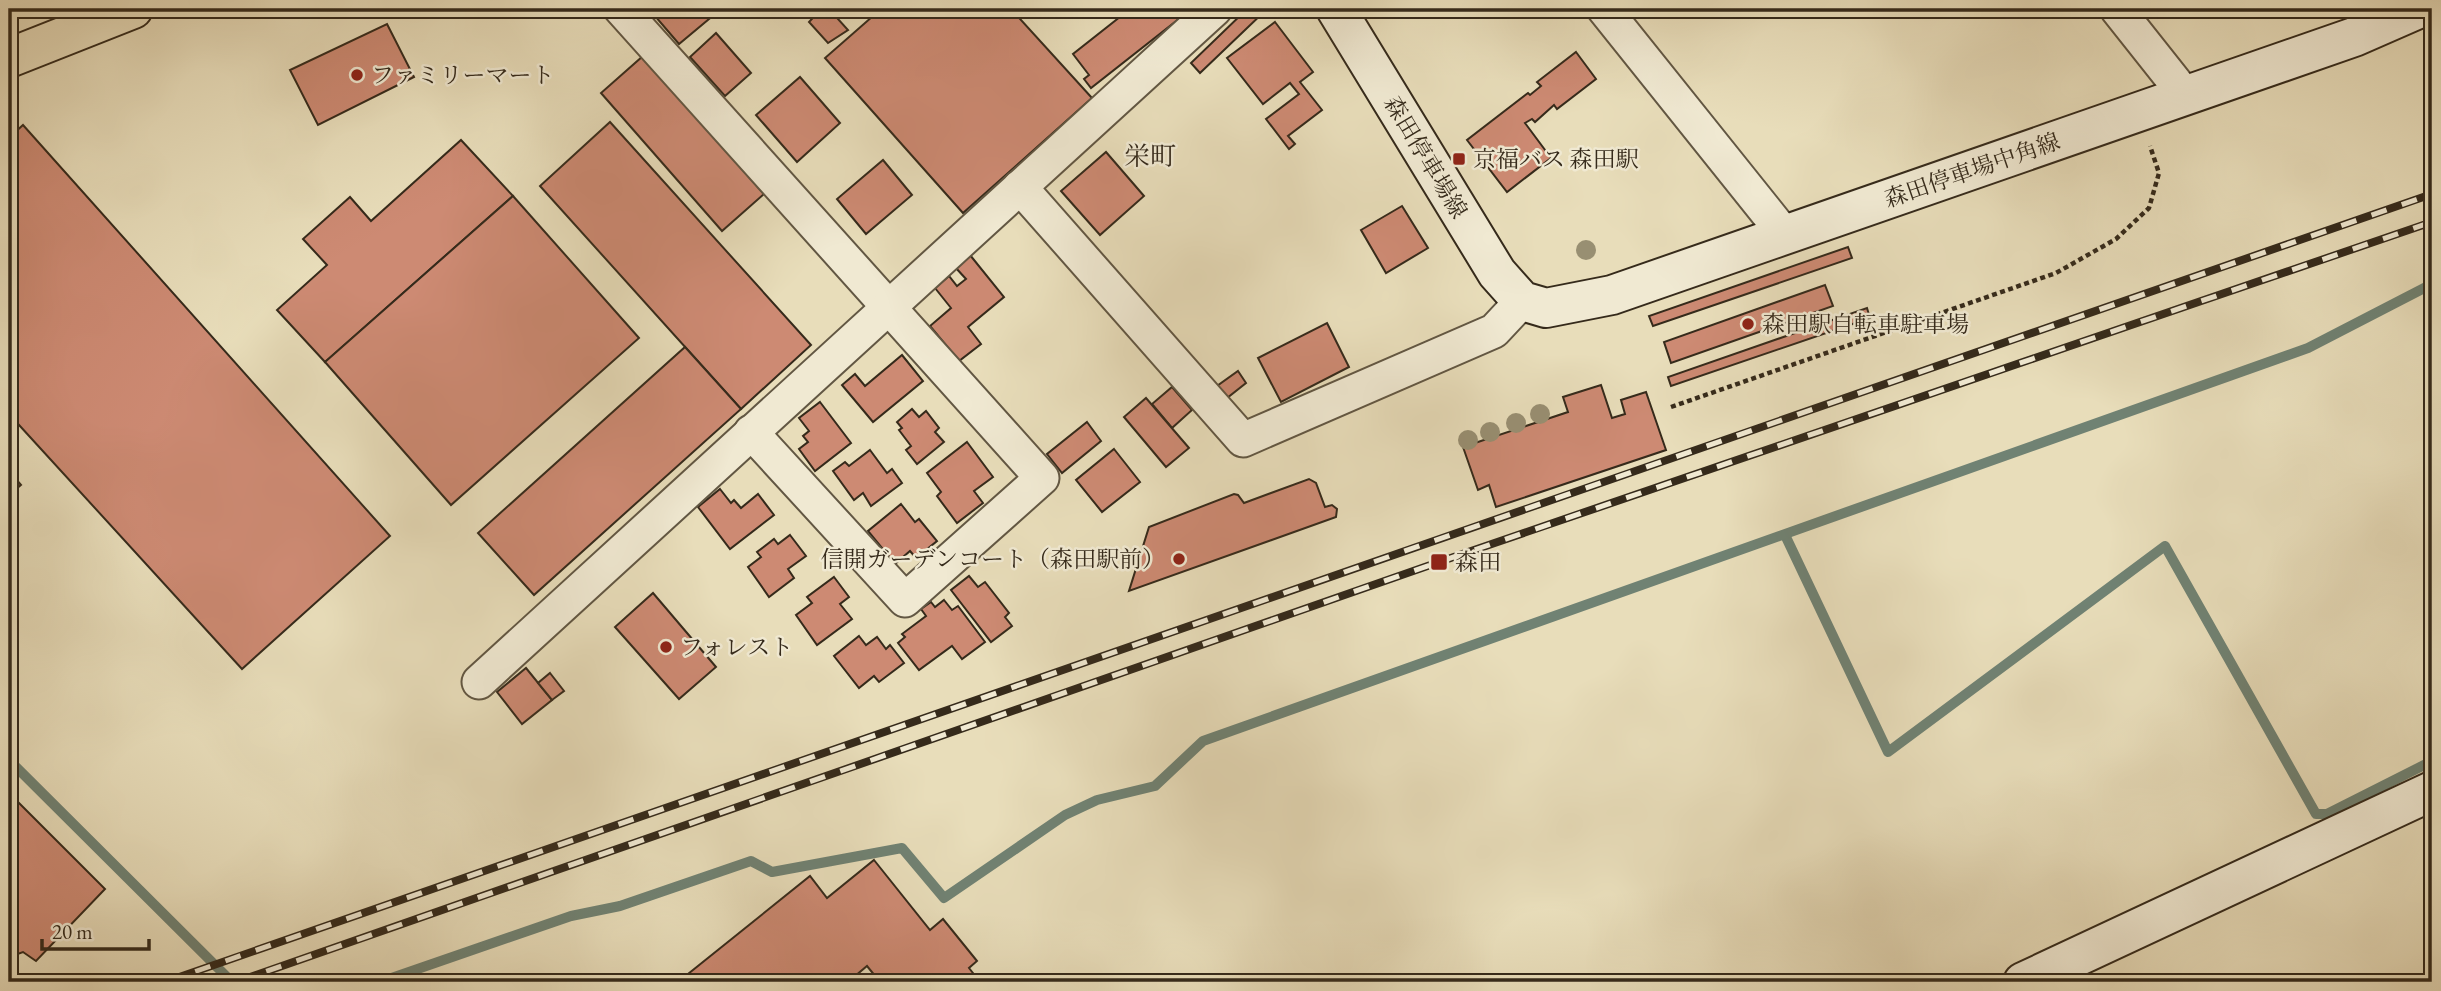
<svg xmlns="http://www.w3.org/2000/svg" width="2441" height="991" font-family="'EB Garamond','Noto Serif JP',serif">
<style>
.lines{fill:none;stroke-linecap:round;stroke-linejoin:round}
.stream{stroke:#708273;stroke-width:10}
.building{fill:#cd8a73;stroke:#352a1b;stroke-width:2}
.street-casing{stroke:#625743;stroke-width:37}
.secondary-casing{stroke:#352a1b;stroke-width:42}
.primary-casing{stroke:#352a1b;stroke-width:42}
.path{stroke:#352a1b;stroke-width:4.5;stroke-dasharray:5 3.5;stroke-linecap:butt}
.street{stroke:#f0e9d2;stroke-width:33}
.secondary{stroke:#f0e9d2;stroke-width:38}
.primary{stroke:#e8ddba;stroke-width:38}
.rail-casing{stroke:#352a1b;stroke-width:8}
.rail{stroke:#f0e9d2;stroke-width:5;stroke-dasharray:16;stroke-linecap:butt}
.tree{fill:#988f72}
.poi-dot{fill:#8f2418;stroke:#f0e9d2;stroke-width:2.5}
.labels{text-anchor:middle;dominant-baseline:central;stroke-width:5;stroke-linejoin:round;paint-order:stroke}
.poi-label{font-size:23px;fill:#352a1b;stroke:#f0e9d2;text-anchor:start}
.street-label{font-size:23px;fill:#352a1b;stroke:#f0e9d2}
.quarter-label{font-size:26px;fill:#352a1b;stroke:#f0e9d2}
</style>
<rect width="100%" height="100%" fill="#e8ddba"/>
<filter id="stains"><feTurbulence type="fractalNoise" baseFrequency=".00286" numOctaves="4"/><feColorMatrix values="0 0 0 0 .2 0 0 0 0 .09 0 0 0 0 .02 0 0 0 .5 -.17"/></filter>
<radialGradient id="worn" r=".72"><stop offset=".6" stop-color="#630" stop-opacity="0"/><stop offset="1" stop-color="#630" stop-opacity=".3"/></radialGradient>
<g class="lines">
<g class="stream">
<path d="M1785,535L1888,752L2165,546L2316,814H2327L2432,761"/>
<path d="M9,760L232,982"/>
<path d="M380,982L571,916L620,906L751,861L772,872L902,848L944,898L1065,815L1097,800L1155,786L1203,741L2308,348L2432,284"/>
</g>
</g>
<g class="building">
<path d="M649,9H721L679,44Z"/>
<path d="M821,9H829L848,30L828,43L809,22Z"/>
<path d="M881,9H1011L1092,98L963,213L825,58Z"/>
<path d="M1130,9H1173L1180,18L1091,88L1084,79L1089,75L1073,54Z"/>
<path d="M1247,9H1267L1200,73L1191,63Z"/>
<path d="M1275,22L1313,72L1300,82L1322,110L1288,136L1295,144L1289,149L1266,119L1299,94L1290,83L1263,104L1227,58Z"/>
<path d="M387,24L414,77L318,125L290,70Z"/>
<path d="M716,33L751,73L725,96L690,57Z"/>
<path d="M1576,52L1596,79L1557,109L1554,105L1535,122L1532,119L1525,123L1551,158L1507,192L1467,140L1528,93L1530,95L1541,86L1537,82Z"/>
<path d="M643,56L764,194L722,231L601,93Z"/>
<path d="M800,77L840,123L797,162L756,115Z"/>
<path d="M610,122L811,345L741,409L540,186Z"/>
<path d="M23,125L390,536L242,669L9,414V130L12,135Z"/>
<path d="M461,140L513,196L325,362L277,310L327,265L303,239L350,197L371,221Z"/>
<path d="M1106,152L1144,196L1100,235L1061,191Z"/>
<path d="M883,160L912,195L866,234L837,199Z"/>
<path d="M513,196L639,338L451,505L325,362Z"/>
<path d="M1402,206L1428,248L1386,273L1361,230Z"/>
<path d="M1848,247L1852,258L1653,326L1649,316Z"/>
<path d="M970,255L1004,297L968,327L981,344L959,361L930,326L951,308L935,288L949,276L957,286L966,279L955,267Z"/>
<path d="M1825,285L1833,306L1671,363L1664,342Z"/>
<path d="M1867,308L1870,318L1671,386L1668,377Z"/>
<path d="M1327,323L1349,367L1281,402L1258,358Z"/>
<path d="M685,347L741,409L534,595L478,533Z"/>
<path d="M902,355L923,381L873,422L842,385L855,374L865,386Z"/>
<path d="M1238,371L1246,383L1227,398L1217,386Z"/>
<path d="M1601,385L1612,418L1625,414L1621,400L1646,392L1666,450L1496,507L1489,485L1478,490L1463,447L1568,412L1563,397Z"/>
<path d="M1172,387L1192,410L1172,428L1152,404Z"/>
<path d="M1146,398L1189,448L1166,467L1124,417Z"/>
<path d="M820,402L851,443L815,471L799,449L808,442L803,436L809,431L799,418Z"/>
<path d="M912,409L919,417L926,411L939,428L935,432L944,442L917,464L906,450L911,446L899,430L902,428L897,422Z"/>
<path d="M1087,422L1101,441L1062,473L1047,454Z"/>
<path d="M967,442L993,477L974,491L983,503L957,523L937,496L941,492L927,473Z"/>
<path d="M1114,449L1140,482L1102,512L1076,480Z"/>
<path d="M870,450L887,473L892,469L902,483L871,506L863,493L854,500L833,471L845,462L849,466Z"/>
<path d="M9,471L21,485L9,495Z"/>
<path d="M1309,479L1316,483L1325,507L1332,505L1337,509L1336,517L1129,591L1149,527L1234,494L1238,495L1244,503Z"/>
<path d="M720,489L731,503L734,500L741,508L758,494L774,515L730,549L698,507Z"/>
<path d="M901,504L915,522L919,519L937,541L916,558L910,551L895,564L868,531Z"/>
<path d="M790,535L806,556L788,569L794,578L769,597L748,567L761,557L757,552L774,539L778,544Z"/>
<path d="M969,576L978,587L985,582L1009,613L1005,617L1012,626L991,642L951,590Z"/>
<path d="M834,577L849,597L840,604L852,619L817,645L796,615L812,603L807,597Z"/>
<path d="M653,593L716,667L679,699L615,627Z"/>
<path d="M944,600L952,610L958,606L985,642L962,659L952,646L919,670L898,643L905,637L902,634L926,616L921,609L931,602L935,607Z"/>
<path d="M859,636L866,645L877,637L886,649L890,645L904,663L879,682L874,676L859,688L834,656Z"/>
<path d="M526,668L552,700L522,724L497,692Z"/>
<path d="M550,673L564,691L552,700L538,683Z"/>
<path d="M9,793L105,889L36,961L23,952L9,957Z"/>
<path d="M874,860L930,930L943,919L977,961L969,968L980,982H880L867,966L854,977L858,982H678L810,876L827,898Z"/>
</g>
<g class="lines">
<g class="street-casing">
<g id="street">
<path d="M621,9L1042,478L905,600L751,432"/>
<path d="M1604,9L1785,235"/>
<path d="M2117,9L2186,96"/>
<path d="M1020,187L1243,440L1494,331L1522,301"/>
<path d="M479,682L1215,9"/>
</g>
</g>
<g class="secondary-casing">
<g id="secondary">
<path d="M1336,9L1497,273L1522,301L1546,308L1612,295L2354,37L2418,9"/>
<path d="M2023,982L2432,791"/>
</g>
</g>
<g class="primary-casing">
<path id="primary" d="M9,58L133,9"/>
</g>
<path class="path" d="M1671,407L2056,273L2116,239L2149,208L2159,173L2150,146"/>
<use href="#street" class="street"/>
<use href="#secondary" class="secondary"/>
<use href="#primary" class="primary"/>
<g class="rail-casing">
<g id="rail">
<path d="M165,982L2432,194"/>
<path d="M236,982L1439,562L2432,222"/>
</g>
</g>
<use href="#rail" class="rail"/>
</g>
<g class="tree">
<circle cx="1586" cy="250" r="10"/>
<circle cx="1540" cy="414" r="10"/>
<circle cx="1516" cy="423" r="10"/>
<circle cx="1490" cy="432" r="10"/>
<circle cx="1468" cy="440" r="10"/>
</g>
<g class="poi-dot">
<circle cx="357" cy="75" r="7"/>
<rect x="1452" y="152" width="14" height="14" rx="3.5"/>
<circle cx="1748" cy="324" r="7"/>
<circle cx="1179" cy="559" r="7"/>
<rect x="1430" y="553" width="18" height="18" rx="3.5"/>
<circle cx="666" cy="647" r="7"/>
</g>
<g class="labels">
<g class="poi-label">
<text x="371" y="75">ファミリーマート</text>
<text x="1473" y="159">京福バス 森田駅</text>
<text x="1762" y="324">森田駅自転車駐車場</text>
<text x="1165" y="559" text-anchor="end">信開ガーデンコート（森田駅前）</text>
<text x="1455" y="562">森田</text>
<text x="680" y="647">フォレスト</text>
</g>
<g class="street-label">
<text transform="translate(1426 157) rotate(59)">森田停車場線</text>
<text transform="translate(1972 170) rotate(-19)">森田停車場中角線</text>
</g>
<g class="quarter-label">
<text x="1150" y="156">栄町</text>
</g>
</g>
<rect width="2441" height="991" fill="none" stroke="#e8ddba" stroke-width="35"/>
<rect x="10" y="10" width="2420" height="970" fill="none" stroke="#352a1b" stroke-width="3.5"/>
<rect x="18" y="18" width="2406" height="956" fill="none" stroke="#352a1b" stroke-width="2"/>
<path d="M42 939v10h107v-10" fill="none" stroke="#352a1b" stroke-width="3.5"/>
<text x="52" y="939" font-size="21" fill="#352a1b" stroke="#f0e9d2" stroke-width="5" paint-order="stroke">20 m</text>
<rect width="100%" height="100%" filter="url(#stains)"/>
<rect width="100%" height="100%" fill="url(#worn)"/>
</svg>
